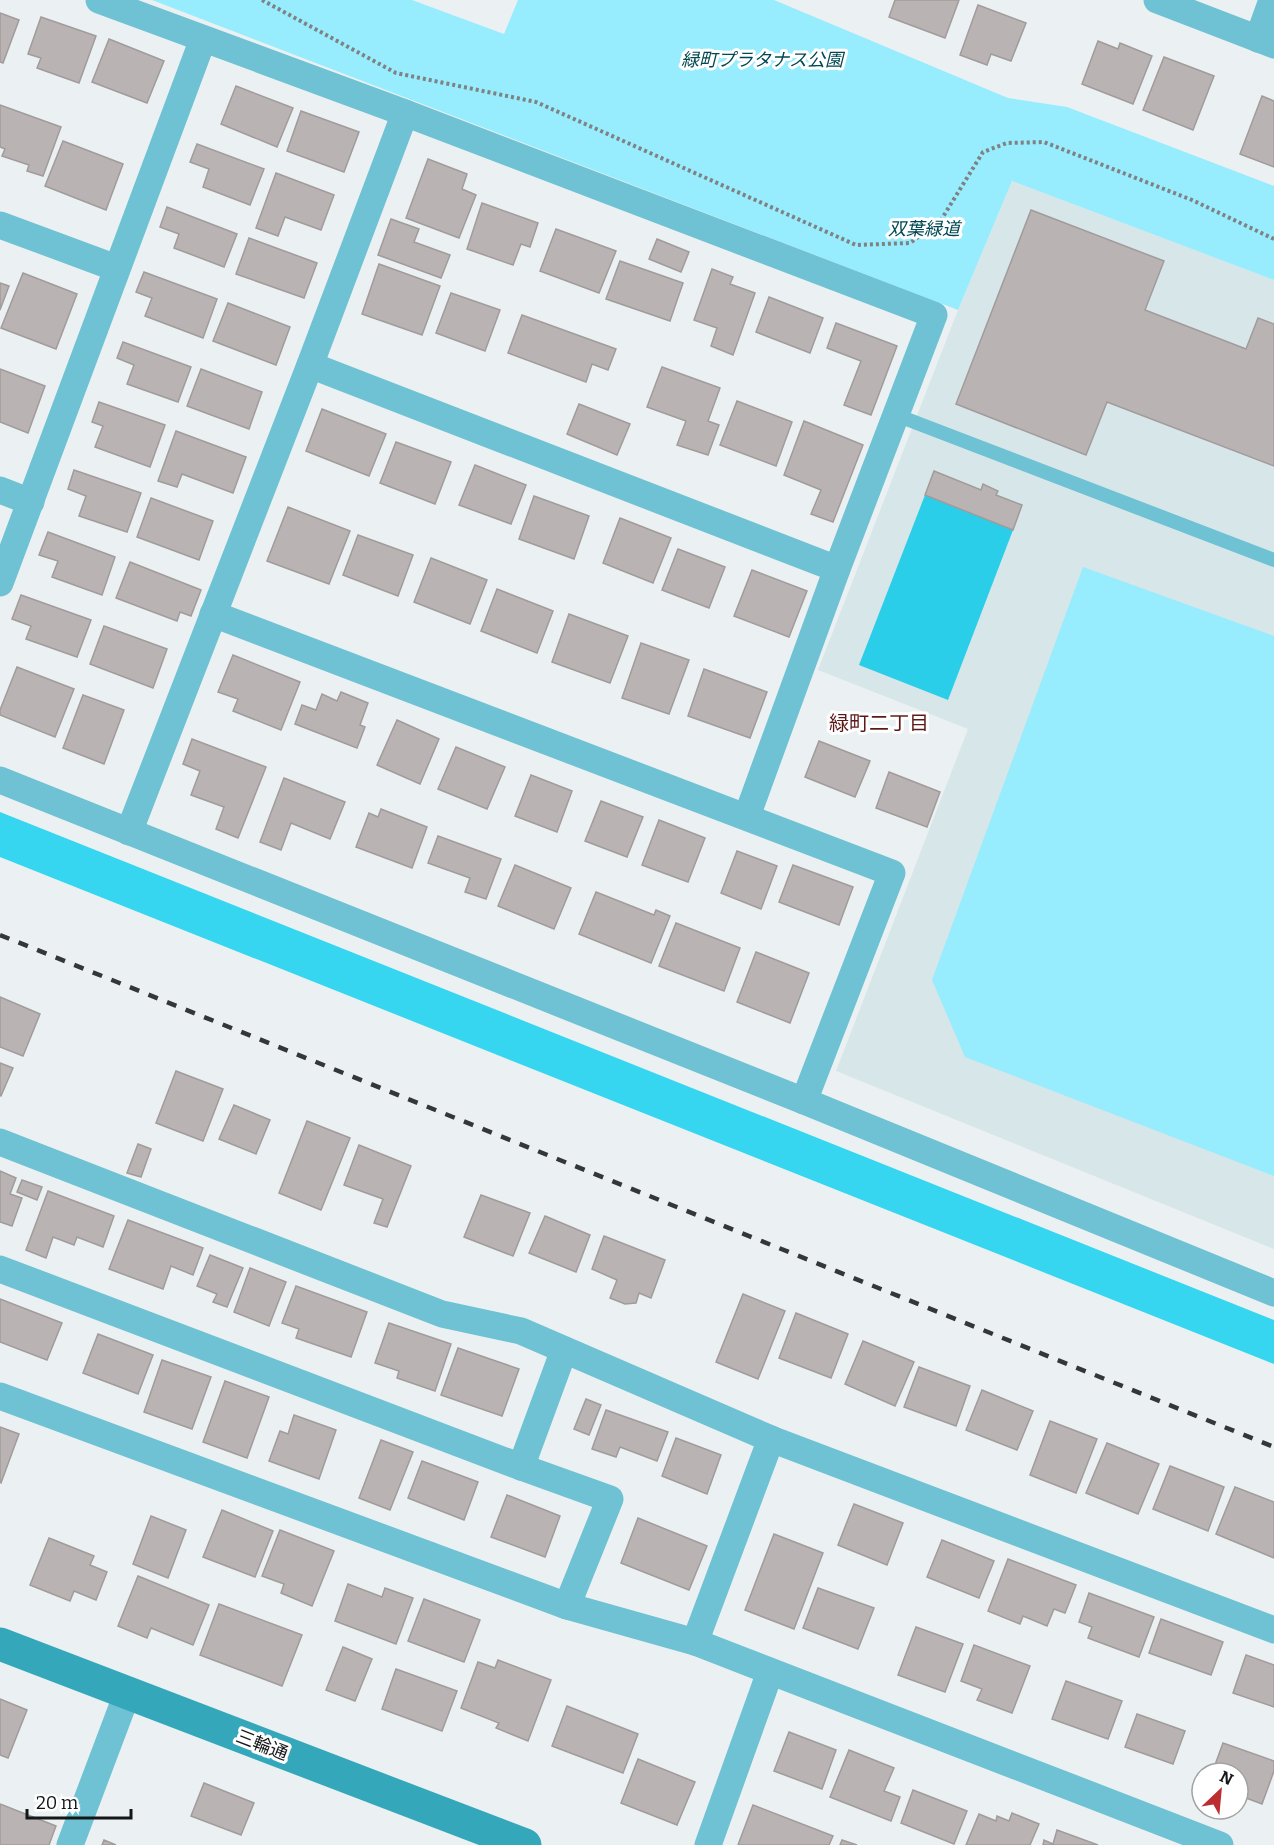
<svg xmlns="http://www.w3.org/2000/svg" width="1274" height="1845" font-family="Bitter,'Noto Sans JP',serif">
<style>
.built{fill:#d7e6e9}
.green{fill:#97ecfd}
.forest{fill:#36d5f0}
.water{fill:#2acee9}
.building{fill:#b9b4b3;stroke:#a19b9b;stroke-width:1.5}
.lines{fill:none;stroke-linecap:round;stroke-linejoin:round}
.path{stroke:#7e8283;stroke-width:4;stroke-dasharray:3 3;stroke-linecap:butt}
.lane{stroke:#6ec2d3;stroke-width:14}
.street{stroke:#6ec2d3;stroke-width:27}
.secondary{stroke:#34a7bb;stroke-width:33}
.rail{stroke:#343637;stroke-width:4.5;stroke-dasharray:10 10;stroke-linecap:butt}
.labels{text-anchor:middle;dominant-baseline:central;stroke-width:6;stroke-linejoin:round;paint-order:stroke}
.park-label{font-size:18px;font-style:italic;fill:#014853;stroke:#fff}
.street-label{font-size:18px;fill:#141617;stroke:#fff}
.neighbourhood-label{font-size:20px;fill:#5d1818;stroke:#fff}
</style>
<rect width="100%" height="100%" fill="#ebf1f2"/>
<path class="built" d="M1012,181L1274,280V1249L836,1071L968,729L818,670L958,310Z"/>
<g class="green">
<path d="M152,0H412L504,34L518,0H774L1008,98L1067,107L1274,186V280L1012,181L958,310Z"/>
<path d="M1083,567L1274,636V1176L965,1057L932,980Z"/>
</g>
<path class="forest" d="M0,812L1274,1320V1364L0,857Z"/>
<path class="water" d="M925,495L1013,530L948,700L859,665Z"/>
<g class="building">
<path d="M895,0H959L945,38L889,17Z"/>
<path d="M978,5L1026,23L1011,61L991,54L987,65L960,55Z"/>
<path d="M0,13L19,20L3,63L0,62Z"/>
<path d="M41,17L96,36L79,83L37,68L41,58L28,54Z"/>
<path d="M109,39L164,61L147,103L92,82Z"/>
<path d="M1098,41L1118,49L1120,43L1152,56L1133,104L1082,84Z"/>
<path d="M1164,57L1214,76L1193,130L1143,110Z"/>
<path d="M236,86L293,108L277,147L221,124Z"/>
<path d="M1262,96L1274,101V167L1240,154Z"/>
<path d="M0,105L61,127L43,176L27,171L29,165L2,156L5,149L0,147Z"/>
<path d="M301,111L359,132L344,172L287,151Z"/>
<path d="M63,141L123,164L106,210L45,186Z"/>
<path d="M197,144L264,169L250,205L203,187L209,169L190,162Z"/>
<path d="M428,159L467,174L462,189L476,195L459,238L406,218Z"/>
<path d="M276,173L334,195L321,230L285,217L278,236L256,228Z"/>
<path d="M482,203L538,223L530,247L521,244L513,265L467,249Z"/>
<path d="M167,207L237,234L224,267L174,248L179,234L160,227Z"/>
<path d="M1031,210L1164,261L1145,310L1246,349L1258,318L1274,324V466L1107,402L1086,455L956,404Z"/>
<path d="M391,219L419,229L414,242L450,255L441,278L378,255Z"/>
<path d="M556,229L616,251L599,293L540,271Z"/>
<path d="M249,238L317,263L304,298L236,274Z"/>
<path d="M657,239L689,252L681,272L649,259Z"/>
<path d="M620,261L683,283L670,321L606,299Z"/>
<path d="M379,264L440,286L422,335L362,314Z"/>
<path d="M712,269L733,277L730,284L755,293L733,355L711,346L717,328L694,320Z"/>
<path d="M144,272L217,299L203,338L145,316L152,298L136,292Z"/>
<path d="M23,273L77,294L56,349L1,328Z"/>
<path d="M0,283L9,286L0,310Z"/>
<path d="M451,293L500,310L485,351L436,333Z"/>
<path d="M769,297L823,318L810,353L756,332Z"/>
<path d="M228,303L290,327L276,365L213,341Z"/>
<path d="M522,315L616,349L608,370L592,364L586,382L508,353Z"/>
<path d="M836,323L897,346L871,415L844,405L861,361L827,348Z"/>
<path d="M123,342L191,367L178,402L127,384L134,365L117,358Z"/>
<path d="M662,367L720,388L708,421L719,425L708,455L677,445L686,421L647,407Z"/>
<path d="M0,369L45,386L28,433L0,422Z"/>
<path d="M201,369L262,392L249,429L187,406Z"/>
<path d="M737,401L792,422L776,466L720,445Z"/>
<path d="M99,402L165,425L150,467L95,447L103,426L92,422Z"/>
<path d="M579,404L630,424L617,455L567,434Z"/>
<path d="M322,409L386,434L369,476L306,451Z"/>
<path d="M804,421L863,445L833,522L811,514L821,490L784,475Z"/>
<path d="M176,431L246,457L233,493L182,474L177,487L158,481Z"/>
<path d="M396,442L451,462L435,504L380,483Z"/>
<path d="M475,465L526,485L511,524L459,505Z"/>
<path d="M74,470L141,493L127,532L79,516L86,496L68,489Z"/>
<path d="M934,471L981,490L983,484L998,491L996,495L1022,505L1013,530L925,495Z"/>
<path d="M534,496L589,516L574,559L519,539Z"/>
<path d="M151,498L213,521L199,560L137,537Z"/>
<path d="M288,507L350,531L329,584L267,561Z"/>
<path d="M620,518L671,538L653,583L603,563Z"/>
<path d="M48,532L115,557L102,595L52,577L58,561L39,555Z"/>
<path d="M358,535L413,555L398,596L343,575Z"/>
<path d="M678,549L725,567L709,608L662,590Z"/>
<path d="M431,558L487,580L470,624L414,602Z"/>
<path d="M130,562L201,590L191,616L180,612L177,621L116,598Z"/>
<path d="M752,570L807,591L789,637L734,616Z"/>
<path d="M497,589L553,611L537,653L481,631Z"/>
<path d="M21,595L91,620L77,657L26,639L31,626L12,619Z"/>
<path d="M569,614L628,636L610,683L552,662Z"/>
<path d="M104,626L167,649L153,688L90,664Z"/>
<path d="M641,643L689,660L669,714L622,698Z"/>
<path d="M233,655L300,682L281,730L233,711L238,699L218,692Z"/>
<path d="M17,667L74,689L55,737L0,715V710Z"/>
<path d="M704,669L767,692L750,738L688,716Z"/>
<path d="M341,692L368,703L360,725L365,727L357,748L295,724L302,705L316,710L322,694L337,701Z"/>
<path d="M83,695L124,710L104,764L63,748Z"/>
<path d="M397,720L439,739L420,784L377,765Z"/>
<path d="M192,739L266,767L238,838L216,829L224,807L191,795L200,771L183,764Z"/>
<path d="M819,741L870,761L855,797L805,777Z"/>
<path d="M456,747L505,767L487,809L438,789Z"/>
<path d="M889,772L940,792L927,827L876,808Z"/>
<path d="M531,775L572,791L557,832L515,816Z"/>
<path d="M284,778L345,802L330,839L291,823L281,850L260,842Z"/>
<path d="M601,801L643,817L627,857L585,841Z"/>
<path d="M381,809L427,827L412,868L356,847L369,813L378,817Z"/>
<path d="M659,820L705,838L688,882L642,865Z"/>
<path d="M438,836L501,859L486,899L465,892L470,878L428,863Z"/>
<path d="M737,851L777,866L761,909L721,893Z"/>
<path d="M515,865L571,888L554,929L498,906Z"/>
<path d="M793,865L853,887L839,925L779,902Z"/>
<path d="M596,892L654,915L656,910L670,916L651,963L579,934Z"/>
<path d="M676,923L740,948L724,991L659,966Z"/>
<path d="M756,952L809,973L790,1023L737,1002Z"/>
<path d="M0,997L40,1014L23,1056L0,1047Z"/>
<path d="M0,1063L13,1068L1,1096L0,1095Z"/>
<path d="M176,1071L223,1089L203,1141L156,1123Z"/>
<path d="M234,1105L270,1120L256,1154L219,1139Z"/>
<path d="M307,1121L350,1138L321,1210L279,1193Z"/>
<path d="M138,1144L151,1149L141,1177L127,1173Z"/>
<path d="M359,1145L411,1166L387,1227L374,1223L383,1199L344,1185Z"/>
<path d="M0,1171L16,1178L10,1194L22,1198L12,1226L0,1222Z"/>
<path d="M22,1180L42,1187L37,1200L17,1192Z"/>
<path d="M48,1191L114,1216L103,1247L77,1237L74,1245L53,1237L46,1258L26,1250Z"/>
<path d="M481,1195L530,1213L513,1256L464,1237Z"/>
<path d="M545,1216L590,1235L576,1272L529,1253Z"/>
<path d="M128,1220L203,1248L193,1275L171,1266L163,1289L109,1269Z"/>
<path d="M604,1236L665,1260L651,1298L639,1293L636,1303L625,1304L610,1298L617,1280L592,1269Z"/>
<path d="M210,1255L243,1268L227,1307L213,1302L217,1294L197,1286Z"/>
<path d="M250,1268L286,1282L269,1326L234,1312Z"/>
<path d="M296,1286L367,1312L351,1357L296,1338L299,1329L282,1323Z"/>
<path d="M743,1294L785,1311L758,1379L716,1362Z"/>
<path d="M0,1299L62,1323L47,1360L0,1342Z"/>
<path d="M796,1313L848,1334L831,1378L779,1358Z"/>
<path d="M389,1323L451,1344L435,1391L397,1378L399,1371L375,1363Z"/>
<path d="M98,1334L153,1355L138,1394L83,1373Z"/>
<path d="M863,1341L914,1362L895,1406L845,1384Z"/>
<path d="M458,1348L519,1369L502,1416L441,1395Z"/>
<path d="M162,1360L211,1377L192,1429L144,1412Z"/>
<path d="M919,1367L970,1386L956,1426L904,1407Z"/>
<path d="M225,1381L269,1397L247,1458L203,1442Z"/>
<path d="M982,1390L1033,1411L1017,1450L966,1430Z"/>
<path d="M586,1399L601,1405L589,1435L574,1429Z"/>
<path d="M606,1410L668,1432L657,1461L620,1447L616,1457L592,1449Z"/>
<path d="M294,1415L336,1430L319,1479L269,1461L280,1431L288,1434Z"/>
<path d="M1050,1421L1097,1439L1076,1493L1030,1475Z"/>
<path d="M0,1427L19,1434L1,1483L0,1482Z"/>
<path d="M676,1438L721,1455L707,1494L662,1476Z"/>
<path d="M381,1440L413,1452L390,1510L359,1498Z"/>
<path d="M1107,1443L1159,1464L1138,1514L1086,1493Z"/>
<path d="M422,1461L478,1482L464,1520L408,1498Z"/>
<path d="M1170,1466L1224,1487L1208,1531L1153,1509Z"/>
<path d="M1235,1487L1274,1502V1558L1216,1534Z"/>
<path d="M507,1495L560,1516L545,1557L491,1537Z"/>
<path d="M854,1504L903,1523L887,1565L838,1545Z"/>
<path d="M222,1510L273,1531L255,1577L203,1557Z"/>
<path d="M151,1516L186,1530L168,1578L133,1564Z"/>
<path d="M638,1518L707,1546L689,1590L621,1563Z"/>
<path d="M280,1530L334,1551L312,1606L281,1593L284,1584L262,1576Z"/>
<path d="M774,1534L823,1553L794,1629L745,1610Z"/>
<path d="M49,1538L94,1556L90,1565L107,1572L96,1600L74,1591L70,1601L30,1585Z"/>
<path d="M942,1540L994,1561L979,1598L927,1577Z"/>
<path d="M1008,1559L1076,1585L1065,1613L1054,1609L1047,1626L1023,1616L1020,1624L988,1611Z"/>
<path d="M138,1576L209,1605L193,1645L151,1628L147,1638L118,1626Z"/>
<path d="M348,1584L382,1597L385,1588L413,1598L396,1644L335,1621Z"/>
<path d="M818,1588L874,1608L858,1649L803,1628Z"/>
<path d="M1089,1593L1154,1617L1139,1657L1088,1638L1092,1627L1079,1622Z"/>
<path d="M424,1599L480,1620L464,1662L408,1641Z"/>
<path d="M219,1604L302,1635L282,1686L200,1655Z"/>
<path d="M1161,1619L1223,1642L1211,1675L1149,1653Z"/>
<path d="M916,1627L963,1644L945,1692L898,1675Z"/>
<path d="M974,1645L1030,1666L1012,1713L977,1700L982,1689L961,1681Z"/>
<path d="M343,1647L372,1659L355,1701L326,1690Z"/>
<path d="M1246,1655L1274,1665V1707L1233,1693Z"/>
<path d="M498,1660L551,1680L528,1741L496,1728L499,1723L461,1708L478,1662L495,1668Z"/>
<path d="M396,1669L457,1691L442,1731L382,1709Z"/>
<path d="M1066,1681L1122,1701L1108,1739L1052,1719Z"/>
<path d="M0,1699L27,1710L8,1758L0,1755Z"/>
<path d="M567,1706L638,1734L623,1773L552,1746Z"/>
<path d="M1137,1714L1185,1731L1173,1764L1125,1747Z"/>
<path d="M789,1732L836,1750L822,1789L774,1771Z"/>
<path d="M1223,1743L1274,1761V1771L1262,1804L1238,1795V1773H1212Z"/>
<path d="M849,1750L894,1768L884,1791L900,1797L891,1821L830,1797Z"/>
<path d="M638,1759L695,1782L677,1825L621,1803Z"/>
<path d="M204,1783L254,1803L241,1835L191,1816Z"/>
<path d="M913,1790L967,1811L954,1844L901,1823Z"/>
<path d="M0,1804L56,1826L49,1845H0Z"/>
<path d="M753,1805L833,1836L829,1845H738Z"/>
<path d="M1012,1813L1039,1824L1030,1845H966L979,1814L996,1821L997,1816L1009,1821Z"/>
<path d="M1057,1830L1098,1845H1043L1044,1840L1053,1844Z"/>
<path d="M104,1840L116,1845H102Z"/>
<path d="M842,1840L857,1845H840Z"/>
</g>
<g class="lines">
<path class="path" d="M262,0L396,73L536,102L856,245L910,243L941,220L983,152L1007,143L1044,142L1192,200L1274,239"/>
<path class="lane" d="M896,415L1274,560"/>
<g class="street">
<path d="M99,0L405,113L934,315L837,569L747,816"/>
<path d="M1157,0L1274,45"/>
<path d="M1258,39L1272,0"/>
<path d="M0,225L116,268"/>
<path d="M310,365L837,569"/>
<path d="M0,490L31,502"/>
<path d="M0,583L203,39"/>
<path d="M213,614L892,873L804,1101"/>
<path d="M0,780L804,1101L1274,1293"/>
<path d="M129,832L310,365L405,113"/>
<path d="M0,1142L442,1314L521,1331L771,1439L1274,1630"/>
<path d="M0,1269L521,1467L610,1499L567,1606"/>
<path d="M0,1396L567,1606L695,1642L1220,1845"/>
<path d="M521,1467L564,1350"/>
<path d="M695,1642L771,1439"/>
<path d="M70,1845L127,1694"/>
<path d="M708,1845L770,1672"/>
</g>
<path class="secondary" d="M0,1644L525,1845"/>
<path class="rail" d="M0,935L1274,1447"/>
</g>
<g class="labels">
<g class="park-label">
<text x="762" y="60">緑町プラタナス公園</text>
<text x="924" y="229">双葉緑道</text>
</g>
<g class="street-label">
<text transform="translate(262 1745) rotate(21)">三輪通</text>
</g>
<g class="neighbourhood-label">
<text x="879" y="723">緑町二丁目</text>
</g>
</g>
<g transform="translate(1220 1791) rotate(26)"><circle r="28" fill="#ffffff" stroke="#a1a2a2" stroke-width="1.5"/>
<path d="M0-4.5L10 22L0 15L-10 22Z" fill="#bc2d31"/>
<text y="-9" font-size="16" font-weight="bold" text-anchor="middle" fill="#141617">N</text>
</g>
<path d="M27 1809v9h104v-9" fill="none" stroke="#141617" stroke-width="3"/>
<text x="36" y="1809" font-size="18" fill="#141617" stroke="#ffffff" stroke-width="4.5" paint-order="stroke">20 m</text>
</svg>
